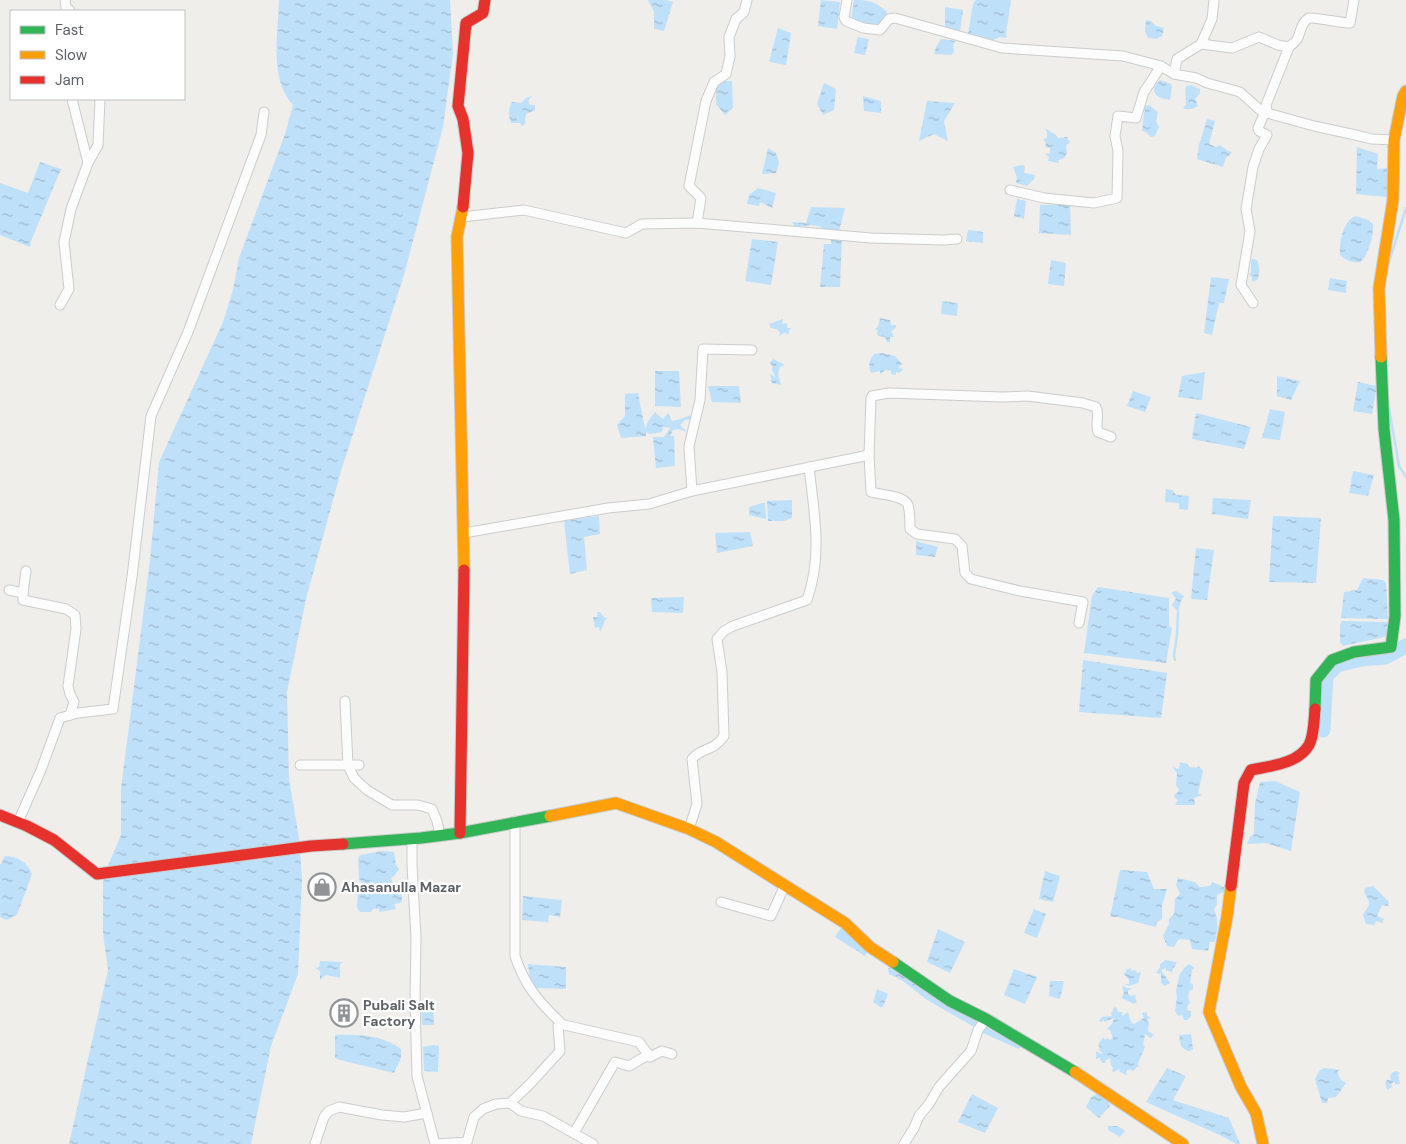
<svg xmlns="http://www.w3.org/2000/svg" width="1406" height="1144" font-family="'DM Sans',sans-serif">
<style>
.water{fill:url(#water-ripples)}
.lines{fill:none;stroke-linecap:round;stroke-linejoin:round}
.stream{stroke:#bfe0f9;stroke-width:2.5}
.river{stroke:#bfe0f9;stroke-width:15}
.street-casing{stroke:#cbcccc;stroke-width:11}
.fast-casing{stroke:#cacacb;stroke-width:13}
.slow-casing{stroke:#cacacb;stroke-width:13}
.jam-casing{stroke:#cacacb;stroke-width:13}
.street{stroke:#fdfcfc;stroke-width:9}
.fast{stroke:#30b455;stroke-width:11}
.slow{stroke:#ff9f0a;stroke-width:11}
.jam{stroke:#e5322d;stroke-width:11}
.labels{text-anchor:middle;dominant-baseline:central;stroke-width:4.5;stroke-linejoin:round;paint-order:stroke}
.poi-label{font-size:14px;font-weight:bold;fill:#5f6368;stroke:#fff;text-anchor:start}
</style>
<defs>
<pattern id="water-ripples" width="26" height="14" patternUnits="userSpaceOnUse" patternTransform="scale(1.25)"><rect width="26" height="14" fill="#bfe0f9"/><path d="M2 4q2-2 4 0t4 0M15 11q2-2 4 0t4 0" fill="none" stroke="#9eb9cd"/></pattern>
</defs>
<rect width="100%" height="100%" fill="#efeeea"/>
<g class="water">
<path d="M279,0H450L453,53L443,127L404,275L341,471L306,599L287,692L289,779L299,838L302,879L298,974L271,1046L251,1144H69L108,970L103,933V877L121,835V789L150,560L159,462L223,322L233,290L239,258L285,134L293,105C269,79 278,33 279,0Z"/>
<path d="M648,0H666L673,2L664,31L654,29V12Z"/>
<path d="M821,0L840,2L837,29L818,26Z"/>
<path d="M854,0C870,0 876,2 887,12L886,18L877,26L851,20Z"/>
<path d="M976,0H1011L1006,34L1007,38L1000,37L993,40L968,34L973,4Z"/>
<path d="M945,7L963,10L960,31L945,29Z"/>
<path d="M1146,20L1151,21L1156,26L1164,28L1162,36L1157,39L1148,38L1145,31Z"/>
<path d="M778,28L791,33L786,65L769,62Z"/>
<path d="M858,37L869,39L865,55L854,53Z"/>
<path d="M941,39L956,41L953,45L954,52L951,55L934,54L936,47Z"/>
<path d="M1160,80L1171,84L1172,87L1170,100C1162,99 1153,97 1154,87Z"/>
<path d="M723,81H732L733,108L725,115L716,104V86Z"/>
<path d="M824,83L836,89L834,110L823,115L817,104Z"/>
<path d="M1191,85L1200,89V93L1195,99L1198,106L1192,109H1185L1183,107L1186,105C1186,100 1185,92 1186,86Z"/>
<path d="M532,96L528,101L530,105H535V110L526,114L525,121L526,123L522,126L520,123H511C508,114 508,110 512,102L521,103L526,98Z"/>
<path d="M863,96L881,101V113L864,111Z"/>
<path d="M927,101L955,103L944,121L948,141L934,134L919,141Z"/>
<path d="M1149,105L1158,112L1156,121L1159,127L1155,136L1151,137L1146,132L1142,131L1145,106Z"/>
<path d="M1207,119L1215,121L1209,144L1216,147L1220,145L1228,151L1232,152L1226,158L1223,167L1197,159L1199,145Z"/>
<path d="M1045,128L1056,135L1058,138L1067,137L1070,143L1066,145L1067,153L1064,158L1059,160L1058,163L1048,161L1049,157L1045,154L1050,153V148L1045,147L1046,143L1043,139L1047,138V132Z"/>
<path d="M1357,147L1378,154L1377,169L1389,168L1387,197L1356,194Z"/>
<path d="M768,148L776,153L779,163L776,173L762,174Z"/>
<path d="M40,162L61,169L31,241L30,247L0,235V183L28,193Z"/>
<path d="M1022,165L1025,166L1024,173L1035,175L1034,179L1027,186L1016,183L1017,177L1013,167Z"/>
<path d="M758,188L776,193L772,208L760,202L759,206L747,204L749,195Z"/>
<path d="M1017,199L1026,201L1024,219L1014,216Z"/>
<path d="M1070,204L1071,235L1039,233L1040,205Z"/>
<path d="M811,207L845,208L839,231H822L821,227L812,225L795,227L792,222L806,223Z"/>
<path d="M1356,216L1368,220L1373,224C1374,234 1368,255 1361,262C1353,263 1346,261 1340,255C1339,243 1343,220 1356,216Z"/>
<path d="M968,230L983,232V243L966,241Z"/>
<path d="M752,239L778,242L771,285L745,281Z"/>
<path d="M831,239L842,240L840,287H820L824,244H831Z"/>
<path d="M1253,259L1257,260C1260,267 1260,274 1257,280L1252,282V277L1249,275L1251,272V260Z"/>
<path d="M1051,260L1066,263L1064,286L1048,284Z"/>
<path d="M1211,277L1229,279L1224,303H1219L1212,335L1204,333Z"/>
<path d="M1330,278L1347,281L1346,293L1328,290Z"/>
<path d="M942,301L958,303L957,316L941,314Z"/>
<path d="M880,318L890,320L891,325H896V327L891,332L893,334L894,337H890V342H887L885,337L878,336L877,333L878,331L875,329L878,327Z"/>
<path d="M783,319L782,324L787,323V328H792L789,330V334L784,333L779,336L780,333L777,329L771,328L769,324Z"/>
<path d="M882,353L895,356L902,364L898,368L903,369L900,373L896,372V375L891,374V371L886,370L880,374V371L871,373C868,365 869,360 874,354Z"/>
<path d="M773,359L785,365L780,367L778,374L781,385L772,383L770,374L776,378L772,370L773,367L770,363Z"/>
<path d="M655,371H679L681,407L655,406Z"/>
<path d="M1205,372L1202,400L1178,397L1182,376Z"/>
<path d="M1277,376L1300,381L1291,400L1277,396Z"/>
<path d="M1358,382L1377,386L1372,414L1353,411Z"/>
<path d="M708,386H739L741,403L712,402Z"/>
<path d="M1133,391L1151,397L1145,412L1127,406Z"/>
<path d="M638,393L645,429L648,421L655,412L663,419L668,413L672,421C680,420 685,416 693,415L691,419L685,420L680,425L687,432L678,429L673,430L670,436H674L675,466L656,468L653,437H664L670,428L663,427L662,432L650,434L646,432V436L621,438L617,425L625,416V394Z"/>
<path d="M1270,409L1285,412L1280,440L1262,438Z"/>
<path d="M1196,413L1251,427L1244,449L1192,439Z"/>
<path d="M1353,471L1374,475L1368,496L1349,493Z"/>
<path d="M1166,489L1172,490L1176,495L1189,496L1188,510L1179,509V503L1165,502Z"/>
<path d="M1213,498L1251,500L1248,519L1212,514Z"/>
<path d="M792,500V518L784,521H768L767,501Z"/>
<path d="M762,503H765L766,519L749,515V507Z"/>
<path d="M599,516L600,534L584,537L587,570L570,574L564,521Z"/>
<path d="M1273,516L1321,518L1316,583L1269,582Z"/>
<path d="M750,532L753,546L717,553L715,533Z"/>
<path d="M916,541L938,547L935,557L916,555Z"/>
<path d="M1196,548L1214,550L1207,600L1191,599Z"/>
<path d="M1363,578L1383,580L1386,583L1388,619L1341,618L1344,592L1357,590Z"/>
<path d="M1098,587L1169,598V626L1172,628L1166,663L1084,653L1092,596Z"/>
<path d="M1176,591L1184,596C1180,601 1180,606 1178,612L1172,605L1176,598L1171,593Z"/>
<path d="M684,597L683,613L652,612L651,598Z"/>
<path d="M597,612H600L605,618H609L605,620L603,626L600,632L599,627L595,628L593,617H598Z"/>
<path d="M1342,621L1387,622L1389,623L1387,635L1384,637L1343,646L1340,642V625Z"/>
<path d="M1083,660L1167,673L1161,718L1079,712Z"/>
<path d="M1180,762L1188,764L1189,767L1197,768L1199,766L1203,771L1198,793L1202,795L1194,798L1195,805H1175L1178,800L1174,797V795L1178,792L1179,789L1176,786L1177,773L1172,767L1179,769Z"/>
<path d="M1275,781L1300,792L1291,851L1266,843L1247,844L1250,837L1254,833L1255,804L1260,782Z"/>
<path d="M382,851L394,852L396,865L399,869L395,875L391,878L393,883L401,884L402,901L400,903L394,904L396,909L379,912V909H373L371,912H360L357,908L358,888H362L361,881L359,880L358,859L360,855Z"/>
<path d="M5,856C19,857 27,862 32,874L17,915L7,920L0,917V865Z"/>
<path d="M1120,870L1147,872L1154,889H1167L1162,906V919L1157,922L1156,927L1117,917H1110Z"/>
<path d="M1045,871L1060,876L1053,902L1039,899Z"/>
<path d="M1178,878L1195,882L1200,887L1210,886L1212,882L1224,887V892L1217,895V904L1214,910C1220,921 1217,930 1215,942H1210L1208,951L1192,949L1190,940L1179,939L1174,947L1167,946L1163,936L1169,924V919L1174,914L1175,899L1180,894L1176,885Z"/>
<path d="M1373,886L1389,902L1388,906L1382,905L1377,916L1384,919L1382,923L1376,921L1374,925L1366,924L1363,915L1369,905V901C1366,896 1363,893 1365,888Z"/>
<path d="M523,896L562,900L560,917L549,915L548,922L522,920Z"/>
<path d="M1034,909L1046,914L1037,938L1024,933Z"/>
<path d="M841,928L870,947L865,956L835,937Z"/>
<path d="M938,929L965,942L950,973L927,962Z"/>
<path d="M1166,960L1177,962L1171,973L1170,971H1166V968L1161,970L1170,983L1165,986L1161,983V974L1156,973L1160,967V964Z"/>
<path d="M320,961L343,962L340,964V978L326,975L320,980V971L315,968L319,967Z"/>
<path d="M528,964L566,967V989L535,988L530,978Z"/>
<path d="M1189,964L1195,968L1192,970L1190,983L1193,984V989L1189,991L1188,998L1190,1002L1187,1007L1188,1011H1191V1016L1188,1020H1184L1182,1015L1178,1016L1175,1011L1177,998L1176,990L1180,974L1185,967Z"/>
<path d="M888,968L897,969L977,1022L976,1028L927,1000L903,981L889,974Z"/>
<path d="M1131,968V971L1136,970L1137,973L1141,972L1138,983L1129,986L1124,984H1129V980L1123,973H1126V970Z"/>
<path d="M1014,969L1037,977L1025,1004L1004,995Z"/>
<path d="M1050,981H1064L1060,999L1049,996Z"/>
<path d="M1122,985L1127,988H1132L1128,991V994L1130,996L1136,995L1135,998L1137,1002L1134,1004L1122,998V996L1124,994Z"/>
<path d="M877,989L888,994L883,1007H880L873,1002Z"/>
<path d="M421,1003L433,1004L434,1025H422Z"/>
<path d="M1116,1007L1118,1012H1122V1016L1128,1012L1131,1022L1134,1024L1144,1018L1142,1013L1147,1012V1016L1151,1018L1146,1020L1149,1022L1148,1031L1154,1035L1155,1038L1153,1035L1151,1038L1145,1034L1143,1045L1145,1047L1138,1063L1139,1067L1138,1066L1132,1072V1070H1127L1126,1075L1119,1071L1121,1068L1114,1072L1112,1071L1113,1068L1111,1065L1110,1058L1105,1061L1106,1063H1102L1100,1058L1096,1059V1051L1102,1054V1052L1098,1050L1100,1048L1098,1045L1103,1037L1105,1040L1107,1038L1110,1040L1113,1038L1110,1030L1107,1029L1112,1024L1114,1018L1104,1022V1020L1101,1022L1099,1021L1102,1017L1112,1016L1111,1013L1113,1011V1008Z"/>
<path d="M982,1025L1022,1046L1018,1049L979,1031Z"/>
<path d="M1191,1034L1193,1049L1190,1051C1179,1048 1181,1044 1179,1035Z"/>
<path d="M335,1035C358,1034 383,1035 401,1049V1058L394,1073L340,1060L335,1058Z"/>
<path d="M434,1045L439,1046L438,1072L424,1071L423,1047Z"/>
<path d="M1167,1068L1186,1076L1173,1100L1229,1118L1240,1144H1236L1224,1137L1146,1102Z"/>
<path d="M1325,1068L1340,1070L1337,1072L1341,1080L1346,1083L1336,1097L1328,1098L1327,1103H1322L1315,1079L1320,1070Z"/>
<path d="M1396,1071L1400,1073L1398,1075L1400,1084H1395L1394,1081L1391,1084L1392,1087L1387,1090L1385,1083L1387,1080H1391L1390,1076L1393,1072Z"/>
<path d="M1100,1093L1108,1098L1110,1106L1099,1118L1086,1107L1091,1097Z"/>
<path d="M972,1094L998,1108L985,1133L958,1122Z"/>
<path d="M1108,1126H1118L1125,1131L1120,1137L1108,1130Z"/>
</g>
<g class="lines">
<g class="stream">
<path d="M1389,262L1406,208"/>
<path d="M1389,408L1399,466L1406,477"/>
<path d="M1175,660L1174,655L1177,635L1178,612"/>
</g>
<path class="river" d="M1323,730L1326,676L1337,665L1361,659L1385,657L1406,646"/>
<g class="street-casing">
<g id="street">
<path d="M65,0L66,7L70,11"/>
<path d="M847,0L844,17L846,21L863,28L880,30L889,19L895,18L1002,48L1123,56L1161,66L1174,74L1196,78L1207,83L1240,92L1260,110L1271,114L1314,126L1351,134L1372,139L1394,140"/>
<path d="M1201,44L1212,19L1214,0"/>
<path d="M1174,74L1177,59L1201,44L1232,48L1259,37L1278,45L1289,47C1302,37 1297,36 1303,24C1305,21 1307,19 1309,18C1312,17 1343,23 1350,23L1354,0"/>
<path d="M72,99L88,163"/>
<path d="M1267,113L1266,105L1289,47"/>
<path d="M1010,190L1044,198L1094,203L1117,198L1118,151L1115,136L1118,116L1136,118L1144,92L1161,66"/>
<path d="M462,217L524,210L626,233L642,224L697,223L871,238L944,240L957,239"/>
<path d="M697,223L701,198L689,186L706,101L714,82L726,74L730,56L729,37L736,19L744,12L747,0"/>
<path d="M1253,303L1241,285L1250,231L1246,209L1253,167L1259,149L1267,135L1259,131L1258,128L1265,112"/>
<path d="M60,305L69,289L64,242L71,209L88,163L98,145L100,99"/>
<path d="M692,491L689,446L700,400L703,349L752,350"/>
<path d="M464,533L608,508L649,504L692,491L869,455"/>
<path d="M9,590L23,593V600L66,609L75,615L76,629L68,686L70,694L74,702L70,715"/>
<path d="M23,593L26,571"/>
<path d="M1079,623L1083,602L1020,591L971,579L965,573L962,546L955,539L917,534L910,529C910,522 910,512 908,505C904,495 881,495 871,492L869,455L871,398L872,396L889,393L1002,397L1028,396L1083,403L1096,407C1100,416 1095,423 1098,432L1111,437"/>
<path d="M345,701L348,765L354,778L367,790L392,805H418L432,809L437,821L440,835"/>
<path d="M300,765H359"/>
<path d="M515,821V956C524,984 538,1001 559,1021L560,1024"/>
<path d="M18,822L41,770L60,718L78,713L113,709L132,577L151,416L188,332L261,135L264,112"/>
<path d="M689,829L697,804L692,759C702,747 713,752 724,736L722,672L717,639L724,631L733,626L807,600C823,555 814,513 809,467"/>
<path d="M412,839V865L416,938L415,1002L417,1076L435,1144"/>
<path d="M721,902L771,916L785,885"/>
<path d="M510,1103L521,1111L543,1116L593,1144"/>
<path d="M574,1133L615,1062L629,1066L648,1055"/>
<path d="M315,1144L324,1117L329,1111L339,1107L382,1115L404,1117L427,1113"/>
<path d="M436,1144L467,1142L474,1117L483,1109L496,1104L510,1103L530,1084L560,1051L558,1026L560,1024L639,1042L650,1057L662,1051L672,1054"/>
<path d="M904,1144L914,1128L919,1116L929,1104L939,1087L971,1051L978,1030L986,1019"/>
</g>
</g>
<g class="fast-casing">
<g id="fast">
<path d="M1315,709L1316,680L1332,660L1354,652L1391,647L1395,616L1394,520L1384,429L1381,357"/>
<path d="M343,844L421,838L460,833L550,816"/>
<path d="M893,962L950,1001L986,1019L1075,1072"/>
</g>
</g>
<g class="slow-casing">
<g id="slow">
<path d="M463,207L457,237L464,570"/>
<path d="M1381,357L1379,288L1393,200L1394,140L1403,96L1406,91"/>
<path d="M550,816L616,803L689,829L716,842L845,923L870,947L893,962"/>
<path d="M1231,886L1227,917L1209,1012L1241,1087L1256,1113L1263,1144"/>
<path d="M1075,1072L1183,1144"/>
</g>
</g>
<g class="jam-casing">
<g id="jam">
<path d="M463,207L468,153L463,119L458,106L466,23L483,13L485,0"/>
<path d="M0,815L27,826L54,840L97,874L311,846L343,844"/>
<path d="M460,833L464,570"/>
<path d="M1231,886L1244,783L1251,770C1270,766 1298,764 1309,745C1314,736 1314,720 1315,709"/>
</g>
</g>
<use href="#street" class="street"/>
<use href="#fast" class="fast"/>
<use href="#slow" class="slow"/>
<use href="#jam" class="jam"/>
</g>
<defs>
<g id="shop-ring" transform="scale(1.4375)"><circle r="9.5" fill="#fff" stroke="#919496" stroke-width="1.5"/><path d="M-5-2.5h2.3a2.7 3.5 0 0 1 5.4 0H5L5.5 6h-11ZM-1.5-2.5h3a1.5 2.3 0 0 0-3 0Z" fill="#919496"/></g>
<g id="building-ring" transform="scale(1.4375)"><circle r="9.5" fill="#fff" stroke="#919496" stroke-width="1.5"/><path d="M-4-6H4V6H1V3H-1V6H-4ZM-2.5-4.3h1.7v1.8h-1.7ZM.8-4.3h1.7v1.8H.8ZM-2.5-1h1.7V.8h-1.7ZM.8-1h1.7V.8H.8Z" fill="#919496"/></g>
</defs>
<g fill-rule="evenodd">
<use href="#shop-ring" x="322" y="887"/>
<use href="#building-ring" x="344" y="1013"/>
</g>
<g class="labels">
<g class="poi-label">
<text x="341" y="887">Ahasanulla Mazar</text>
<text x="363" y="1005">Pubali Salt<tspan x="363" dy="16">Factory</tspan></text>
</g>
</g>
<rect x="10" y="10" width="175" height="90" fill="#ffffff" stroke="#bfc1c3"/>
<rect x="20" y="26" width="25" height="8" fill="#30b455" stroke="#bfc1c3"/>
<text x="55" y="35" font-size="15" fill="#5f6368">Fast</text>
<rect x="20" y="51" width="25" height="8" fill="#ff9f0a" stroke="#bfc1c3"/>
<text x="55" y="60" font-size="15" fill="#5f6368">Slow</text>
<rect x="20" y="76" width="25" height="8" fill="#e5322d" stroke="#bfc1c3"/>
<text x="55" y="85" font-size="15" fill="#5f6368">Jam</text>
</svg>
